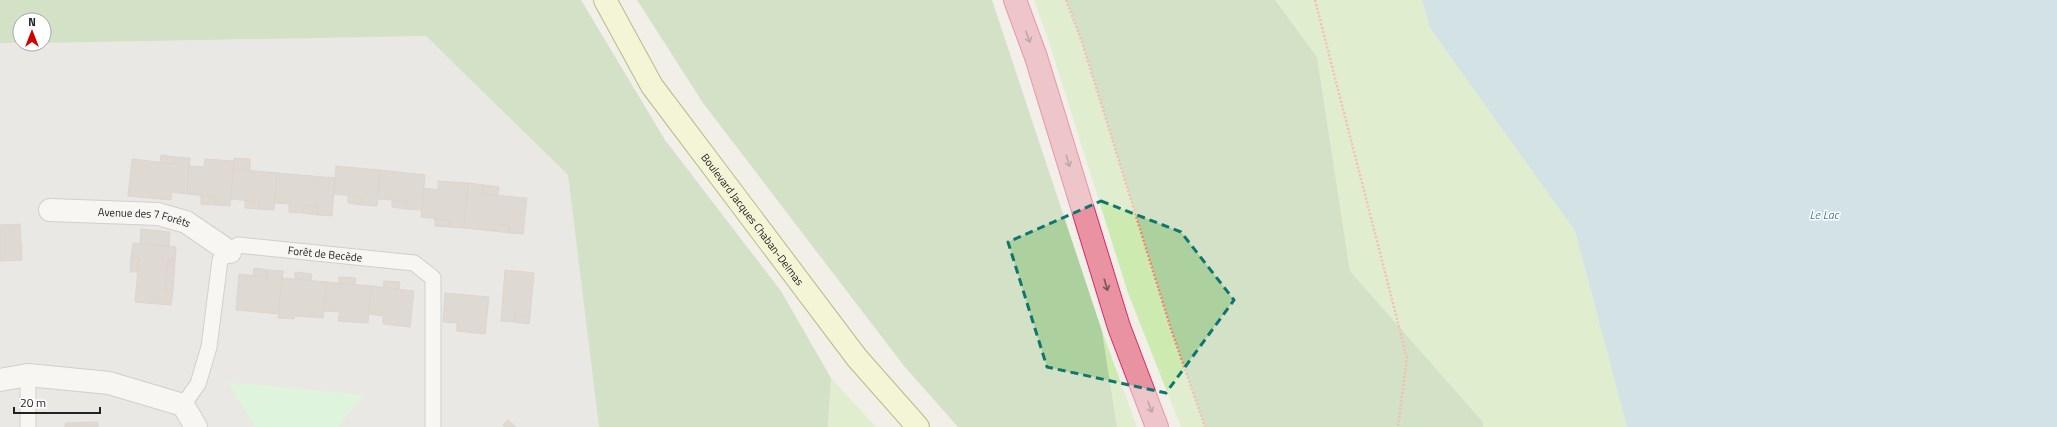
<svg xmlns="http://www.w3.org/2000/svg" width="2057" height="427" font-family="'Titillium Web',sans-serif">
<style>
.residential{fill:#e0dfdf}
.grass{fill:#cdebb0}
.forest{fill:#add19e}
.park{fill:#c8facc}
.water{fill:#aad3df}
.building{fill:#c7bfb8;stroke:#c4b6ab}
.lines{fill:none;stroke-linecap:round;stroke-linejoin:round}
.service-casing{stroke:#a9a9a9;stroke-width:17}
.minor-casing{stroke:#a9a9a9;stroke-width:24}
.secondary-casing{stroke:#707d05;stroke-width:24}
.motorway-casing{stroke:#dc2a67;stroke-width:24}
.path{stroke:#fa8072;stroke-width:2.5;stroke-dasharray:2 2;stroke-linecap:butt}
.service{stroke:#fff;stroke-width:15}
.minor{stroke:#fff;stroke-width:22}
.secondary{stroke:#f7fabf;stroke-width:22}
.motorway{stroke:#e892a2;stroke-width:22}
.oneway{stroke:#7b545c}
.marked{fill:none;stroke:#0f766e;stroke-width:3;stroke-dasharray:8 5;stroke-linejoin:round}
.labels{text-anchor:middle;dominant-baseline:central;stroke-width:3;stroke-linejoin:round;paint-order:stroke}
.street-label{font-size:11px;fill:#222;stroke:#fff}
.water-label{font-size:12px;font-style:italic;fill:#4a7aab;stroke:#fff}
</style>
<rect width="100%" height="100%" fill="#f2efe9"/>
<path class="residential" d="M426,36L568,175L599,427H0V43L44,44V43Z"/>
<g class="grass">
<path d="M1034,0H1066L1082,42L1171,329L1205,427H1181L1128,293L1048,39Z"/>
<path d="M1275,0H1422L1430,28L1575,231L1627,427H1483V422L1350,271L1317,57Z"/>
<path d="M1102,331L1137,427H1117Z"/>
<path d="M831,378L876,427H828Z"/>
</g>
<g class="forest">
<path d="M0,0H581L665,140L781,291L831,378L828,427H599L568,175L426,36L44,43V20H20V43H0Z"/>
<path d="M637,0H992L1102,331L1117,427H958L904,366L703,103Z"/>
<path d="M1066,0H1275L1317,57L1350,271L1483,422V427H1205L1171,329L1082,42Z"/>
</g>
<path class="park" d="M228,382L364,395L338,427H255Z"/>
<path class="water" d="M1422,0H2057V427H1627L1575,231L1430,28Z"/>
<g class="building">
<path d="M161,155L176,157L175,164L160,163Z"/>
<path d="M176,157L190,158L187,194L172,192L171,200L128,196L132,159L175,164Z"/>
<path d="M234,158L250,159V171L233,169Z"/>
<path d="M205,159L234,161L230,206L215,205L216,197L187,194L189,166L204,167Z"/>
<path d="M336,166L380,170L377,206L362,205L363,197L334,194Z"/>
<path d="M233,169L277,173L274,210L259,209L260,202L231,199Z"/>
<path d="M380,170L425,175L422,210L406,209L407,201L378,199Z"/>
<path d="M277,173L335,178L332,216L318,215V207L304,206L303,213L289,212V204L275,203Z"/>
<path d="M438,181L468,183L464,228L449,227L450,220L421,217L424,188L438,190Z"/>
<path d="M468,183L484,185L483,194L527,198L523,234L509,233V225L495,224L494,231L464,228Z"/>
<path d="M484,185L499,187L498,195L483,194Z"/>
<path d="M201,196L216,197L215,205L201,204Z"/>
<path d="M348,196L363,197L362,205L348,203Z"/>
<path d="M245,200L260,202L259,209L245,208Z"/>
<path d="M392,200L407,201L406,209L392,207Z"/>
<path d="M304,206L318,207V215L303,213Z"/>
<path d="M435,219L450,220L449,227L435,226Z"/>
<path d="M20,224L22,260L0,261V225Z"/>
<path d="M495,224L509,225V233L494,231Z"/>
<path d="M141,229L170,232L169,246L140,243Z"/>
<path d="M133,243L176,247L175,261L168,260L165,290L173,291L171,305L135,302L139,258L131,257Z"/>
<path d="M131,257L139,258L137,272H130Z"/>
<path d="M168,260L175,261L173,291L165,290Z"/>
<path d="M254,268L268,270L267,277L253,275Z"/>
<path d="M268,270L283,271L279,314L236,310L239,274L267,277Z"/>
<path d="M505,270L534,273L530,316L515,315L514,322L501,321Z"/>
<path d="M295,272L312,274L311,281L295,279Z"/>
<path d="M339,277L356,278L355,285L339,283Z"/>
<path d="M282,278L327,282L323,318L294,316V319L278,318Z"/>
<path d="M384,281L400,282L399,289L383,287Z"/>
<path d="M327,282L371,286L368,323L338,321L340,312L324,311Z"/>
<path d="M371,286L414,291L410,327L383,324V316L369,314Z"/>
<path d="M445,293L489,297L485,334L457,331V323L443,322Z"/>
<path d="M515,315L530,316L529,324L514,322Z"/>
<path d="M508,420L516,427H505L503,425Z"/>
<path d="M98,422V427H65V423Z"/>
</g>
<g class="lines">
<g class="service-casing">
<g id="service">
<path d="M28,375V427"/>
<path id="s1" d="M183,405L198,384L209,347L220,260L238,245L414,263L433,278V427"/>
</g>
</g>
<g class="minor-casing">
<g id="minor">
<path id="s2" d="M50,210L158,214L186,222L230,252"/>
<path d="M0,380L28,375L109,383L183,405L196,427"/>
</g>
</g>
<g class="secondary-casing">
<g id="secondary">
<path id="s3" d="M605,0L652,86L857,358L918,427"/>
</g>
</g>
<g class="motorway-casing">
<path id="motorway" d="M1015,0L1036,57L1119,327L1157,427"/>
</g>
<g class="path">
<path d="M1066,0L1082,42L1171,329L1205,427"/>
<path d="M1315,0L1407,358L1398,427"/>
</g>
<use href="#service" class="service"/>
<use href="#minor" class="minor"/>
<use href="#secondary" class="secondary"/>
<use href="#motorway" class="motorway"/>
</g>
<defs><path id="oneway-shaft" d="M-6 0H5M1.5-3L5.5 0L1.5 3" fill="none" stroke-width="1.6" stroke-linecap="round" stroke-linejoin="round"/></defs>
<g class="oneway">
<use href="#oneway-shaft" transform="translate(1028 37) rotate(70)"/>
<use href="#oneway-shaft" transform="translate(1068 161) rotate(73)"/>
<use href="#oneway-shaft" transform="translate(1106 285) rotate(73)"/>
<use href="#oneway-shaft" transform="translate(1150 407) rotate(69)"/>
</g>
<path d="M0 0H2057V427H0ZM1101,201L1181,232L1234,300L1166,393L1047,367L1008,242Z" fill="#f2efe9" fill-opacity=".55" fill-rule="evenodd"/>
<path class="marked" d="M1101,201L1181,232L1234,300L1166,393L1047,367L1008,242Z"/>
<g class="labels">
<g class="street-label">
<text stroke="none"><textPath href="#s2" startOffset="95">Avenue des 7 Forêts</textPath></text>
<text stroke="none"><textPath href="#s3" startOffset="265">Boulevard Jacques Chaban-Delmas</textPath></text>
<text stroke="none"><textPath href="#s1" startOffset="263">Forêt de Becède</textPath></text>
</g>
<g class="water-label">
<text x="1824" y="214">Le Lac</text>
</g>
</g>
<g transform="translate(32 32)"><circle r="19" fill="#ffffff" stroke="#a7a7a7"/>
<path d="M0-3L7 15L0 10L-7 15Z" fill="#d40000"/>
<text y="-6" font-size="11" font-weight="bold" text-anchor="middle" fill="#222222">N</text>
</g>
<path d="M14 407v6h86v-6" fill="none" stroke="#222222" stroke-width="2"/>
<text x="20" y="407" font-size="12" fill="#222222" stroke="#ffffff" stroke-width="3" paint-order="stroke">20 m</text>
</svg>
